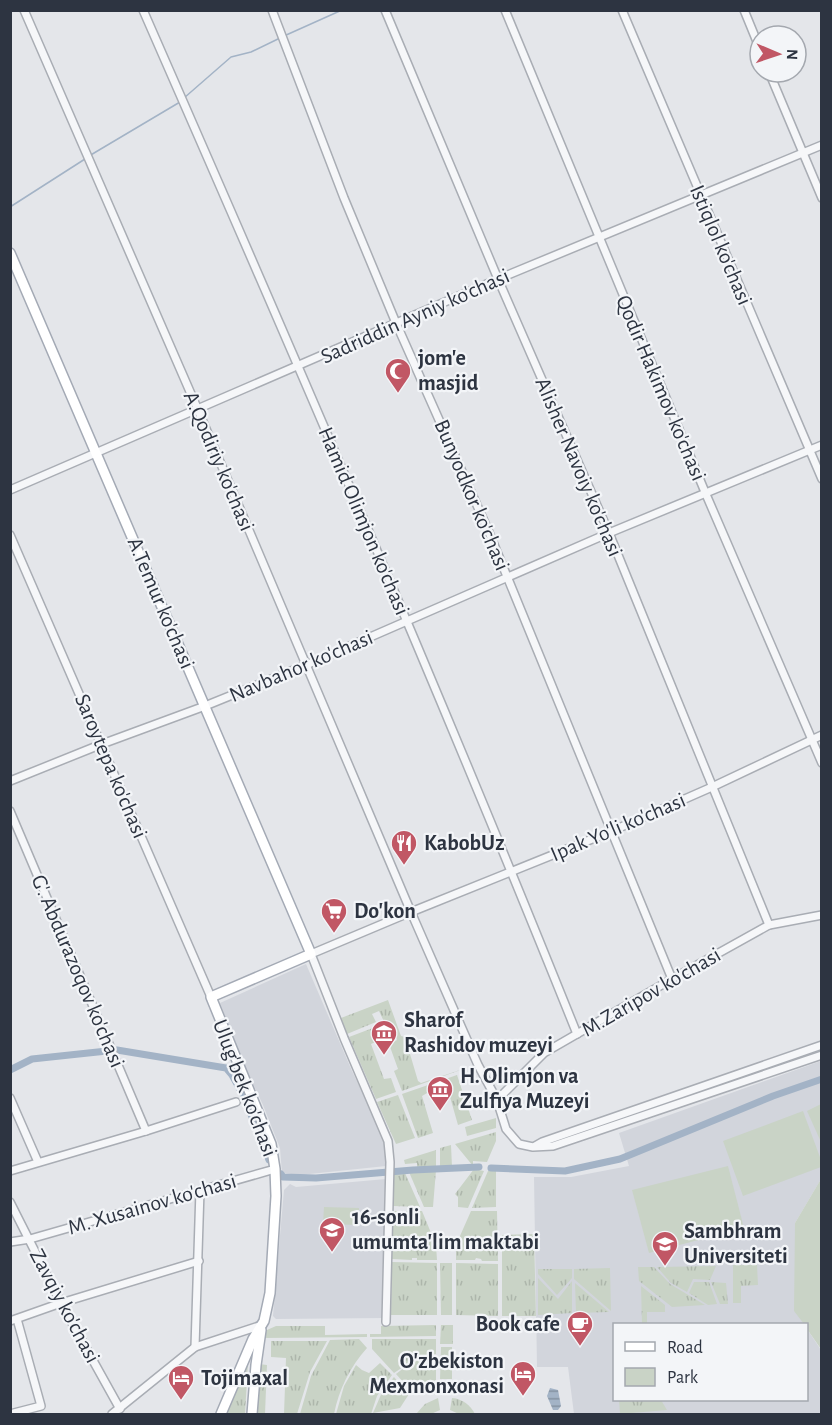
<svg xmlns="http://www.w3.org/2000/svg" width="832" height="1425" font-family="'Alegreya Sans',sans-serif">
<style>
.built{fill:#d2d5dc}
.grass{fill:url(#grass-tufts)}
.green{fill:#c9d3c6}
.water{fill:url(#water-rules)}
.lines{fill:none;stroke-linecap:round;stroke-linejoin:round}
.stream{stroke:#a3b3c6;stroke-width:1.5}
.canal{stroke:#a3b3c6;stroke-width:7}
.minor-casing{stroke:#a9adb4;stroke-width:10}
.major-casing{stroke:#a4aab5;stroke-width:12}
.minor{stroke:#f6f7f9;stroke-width:7}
.major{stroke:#fff;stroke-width:9}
.labels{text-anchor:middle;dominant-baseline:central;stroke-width:4.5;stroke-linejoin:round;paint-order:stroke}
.street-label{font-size:22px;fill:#2d3441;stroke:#f3f5f8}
.poi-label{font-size:22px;font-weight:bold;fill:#2d3441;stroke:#f3f5f8;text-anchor:start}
</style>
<defs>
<pattern id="grass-tufts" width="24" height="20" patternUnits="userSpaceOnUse" patternTransform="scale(1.5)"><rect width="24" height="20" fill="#c9d3c6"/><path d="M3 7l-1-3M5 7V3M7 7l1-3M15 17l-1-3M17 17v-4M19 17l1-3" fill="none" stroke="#adb6ab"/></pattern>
<pattern id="water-rules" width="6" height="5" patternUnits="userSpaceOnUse" patternTransform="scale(1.5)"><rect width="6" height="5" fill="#a3b3c6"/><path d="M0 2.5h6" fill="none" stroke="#8592a2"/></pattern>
</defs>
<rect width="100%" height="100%" fill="#e4e6ea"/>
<g class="built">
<path d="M306,964L352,1071L387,1143L386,1166L300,1175L282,1173L280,1148L263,1105L245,1067L220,1003Z"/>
<path d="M821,1061V1179L795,1223L803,1324H614V1400H806L807,1329L821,1350V1414H574L568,1367H537L534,1177H571L629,1166L619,1133Z"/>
<path d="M386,1179L385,1318L276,1319L273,1316L284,1190L290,1184L296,1187Z"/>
</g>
<g class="grass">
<path d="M388,1000L401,1036L405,1037L418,1081L421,1083L466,1068L402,1091L394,1071L398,1069L389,1044L397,1040L391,1027L387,1028L379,1011L372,1014L376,1022L347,1034L341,1018Z"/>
<path d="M378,1026L382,1039L371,1044L384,1079L391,1078L396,1092L376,1099L349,1037Z"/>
<path d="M457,1075L472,1120L458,1125L448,1090L434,1089L422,1096L433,1133L418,1138L402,1094Z"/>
<path d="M398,1095L415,1138L396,1144L377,1102Z"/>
<path d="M496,1118V1128L467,1136L465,1127Z"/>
<path d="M496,1132V1141L487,1162L473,1161V1166L455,1144Z"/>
<path d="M451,1145L452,1167L440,1168V1148Z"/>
<path d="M436,1150V1168H417V1163L405,1164L404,1160Z"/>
<path d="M474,1169L484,1171L468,1208L458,1207V1197L455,1194Z"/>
<path d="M436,1170L433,1207H424L409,1172Z"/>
<path d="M496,1170V1207L472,1208L488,1171Z"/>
<path d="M405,1173L420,1207L393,1206V1174Z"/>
<path d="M393,1211H422L436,1245L437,1260H417V1258H412V1260L392,1259Z"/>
<path d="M471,1211H497L498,1261H482L481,1259L476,1258L475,1260H456V1245Z"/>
<path d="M534,1234L536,1316H502V1235Z"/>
<path d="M392,1262L437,1263V1315H391Z"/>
<path d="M440,1263H452V1315H441Z"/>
<path d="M456,1263L498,1264V1316L456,1315Z"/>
<path d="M733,1265H757L758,1285L741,1286V1303H733Z"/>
<path d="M716,1266L710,1280L693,1279L687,1292L671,1283L657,1267Z"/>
<path d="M638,1267H654L670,1284L705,1305L672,1307L639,1281Z"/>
<path d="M610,1268L611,1311L574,1279V1269Z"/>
<path d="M538,1269H572V1278L557,1295L538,1274Z"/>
<path d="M538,1278L558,1299L572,1281V1313L538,1315Z"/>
<path d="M694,1282H709L717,1304L708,1305L689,1293Z"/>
<path d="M711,1282L726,1283L728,1304H720Z"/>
<path d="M575,1283L609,1312L576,1313Z"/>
<path d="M641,1286L665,1305V1312H647V1324H642Z"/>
<path d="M436,1325V1336L370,1337V1334H381V1326Z"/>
<path d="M441,1325H453V1344H440Z"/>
<path d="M276,1326H325V1335L367,1334V1337L263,1338L267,1330Z"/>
<path d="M359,1339L367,1348C350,1367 339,1389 334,1414H300L311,1376L330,1340Z"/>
<path d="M372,1339H436V1354L415,1359L394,1373L372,1349Z"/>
<path d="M271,1341H327L310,1372L297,1414H284L286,1358L271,1357Z"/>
<path d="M441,1347H452V1379H440Z"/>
<path d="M436,1356V1380L423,1384L412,1392L396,1374C407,1365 421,1357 436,1356Z"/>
<path d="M248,1363L245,1414H227Z"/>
<path d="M380,1363L392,1375L377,1396L371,1414H336L344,1386L356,1365L362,1370L369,1373Z"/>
<path d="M259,1364L267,1365L265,1414H256Z"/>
<path d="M394,1377L409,1394L400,1408L373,1413L383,1390Z"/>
<path d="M438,1398L440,1410L431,1414H416L425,1404Z"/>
<path d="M452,1398C463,1399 470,1405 475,1414H459L450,1410Z"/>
<path d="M619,1400H661L667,1410L620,1414Z"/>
</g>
<g class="green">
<path d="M821,1104V1142L807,1111Z"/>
<path d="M803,1111L821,1160V1167L743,1196L723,1141Z"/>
<path d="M728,1166L744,1228L649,1253L632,1190Z"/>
<path d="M821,1179V1349L807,1329L806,1324H804L794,1311L795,1223Z"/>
<path d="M324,1207L359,1208V1225L323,1224Z"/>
</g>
<path class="water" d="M550,1388L558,1390L561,1406L558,1410H553L547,1396Z"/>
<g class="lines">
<g class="stream">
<path d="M284,36L342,10"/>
<path d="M184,98L231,57L251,52L280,38"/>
<path d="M89,156L180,102"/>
<path d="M10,207L85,159"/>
</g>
<g class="canal">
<path d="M117,1050L226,1068L232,1075L242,1093"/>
<path d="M10,1070L32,1059L107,1051"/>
<path d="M246,1102L269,1160"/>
<path d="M491,1168L565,1171L620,1159L773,1096L822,1079"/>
<path d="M281,1174L283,1177L316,1178L413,1170L479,1167"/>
</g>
<g class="minor-casing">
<g id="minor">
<path d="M24,10L198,410L411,912L612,831L712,787L822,735"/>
<path d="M143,10C292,350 439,690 577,1034"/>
<path d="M272,10L344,198L396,323L488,530L672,979"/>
<path d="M385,10L498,279L609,533L769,925"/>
<path d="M505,10L705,492L822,763"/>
<path d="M622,10L822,479"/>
<path d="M744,10L760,49"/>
<path d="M769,72L822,198"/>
<path d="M10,490L498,279L822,145"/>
<path d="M10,535L211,997"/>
<path d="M10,781L102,744L205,706L306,665L609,533L822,445"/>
<path d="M10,811L146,1131"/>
<path d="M10,1098L38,1162"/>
<path d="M497,1100L544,1053L672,979L769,925L822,915"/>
<path d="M535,1146L542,1142L822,1045"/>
<path d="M10,1171L146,1131L236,1102"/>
<path d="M10,1202L61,1303L120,1409"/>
<path d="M10,1242L30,1239L275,1169"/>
<path d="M10,1321L61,1303L199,1261"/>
<path d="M386,1322L390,1162L388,1141L344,1038L311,954L411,912L478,1065L497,1100L506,1129L519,1144L533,1147L553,1146L822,1055"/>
<path d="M195,1347L200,1190"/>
<path d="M10,1414L41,1406L17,1319"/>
<path d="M112,1414L195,1347L262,1325"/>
</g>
</g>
<g class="major-casing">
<g id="major">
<path d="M10,253L311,954L211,997L271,1144L275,1169L276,1196L270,1293L264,1321L253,1339L221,1414"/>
<path d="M252,1414L256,1365L261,1330"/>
</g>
</g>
<use href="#minor" class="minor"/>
<use href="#major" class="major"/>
</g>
<defs>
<g id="mosque-pin" transform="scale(1.35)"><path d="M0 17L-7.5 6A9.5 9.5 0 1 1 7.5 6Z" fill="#c15765" stroke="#f3f5f8"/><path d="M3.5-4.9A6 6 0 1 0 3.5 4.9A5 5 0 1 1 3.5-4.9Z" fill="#fff"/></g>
<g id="restaurant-pin" transform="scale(1.35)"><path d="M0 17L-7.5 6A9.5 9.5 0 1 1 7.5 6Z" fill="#c15765" stroke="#f3f5f8"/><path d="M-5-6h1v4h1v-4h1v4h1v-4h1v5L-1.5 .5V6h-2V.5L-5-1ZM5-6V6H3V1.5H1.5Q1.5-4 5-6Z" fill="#fff"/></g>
<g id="supermarket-pin" transform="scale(1.35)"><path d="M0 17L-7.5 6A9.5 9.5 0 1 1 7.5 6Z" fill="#c15765" stroke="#f3f5f8"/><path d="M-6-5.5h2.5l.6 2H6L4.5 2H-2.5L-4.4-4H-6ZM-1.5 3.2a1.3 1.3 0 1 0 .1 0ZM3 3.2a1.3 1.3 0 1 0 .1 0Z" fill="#fff"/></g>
<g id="museum-pin" transform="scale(1.35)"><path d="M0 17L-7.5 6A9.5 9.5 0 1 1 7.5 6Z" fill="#c15765" stroke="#f3f5f8"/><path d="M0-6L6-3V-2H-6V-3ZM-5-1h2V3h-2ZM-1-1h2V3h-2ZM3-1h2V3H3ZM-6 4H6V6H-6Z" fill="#fff"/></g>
<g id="school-pin" transform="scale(1.35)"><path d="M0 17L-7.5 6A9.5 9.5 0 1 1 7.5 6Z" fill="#c15765" stroke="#f3f5f8"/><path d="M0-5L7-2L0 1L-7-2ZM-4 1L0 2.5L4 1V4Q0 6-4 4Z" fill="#fff"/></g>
<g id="university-pin" transform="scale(1.35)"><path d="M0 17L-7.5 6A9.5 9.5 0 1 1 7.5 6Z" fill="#c15765" stroke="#f3f5f8"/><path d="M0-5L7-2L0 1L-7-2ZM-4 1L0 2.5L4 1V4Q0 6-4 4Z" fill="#fff"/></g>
<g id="cafe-pin" transform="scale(1.35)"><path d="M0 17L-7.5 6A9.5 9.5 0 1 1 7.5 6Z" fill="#c15765" stroke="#f3f5f8"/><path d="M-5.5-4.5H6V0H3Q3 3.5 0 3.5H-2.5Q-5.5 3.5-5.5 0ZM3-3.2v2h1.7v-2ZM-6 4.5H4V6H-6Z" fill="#fff"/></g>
<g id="hotel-pin" transform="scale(1.35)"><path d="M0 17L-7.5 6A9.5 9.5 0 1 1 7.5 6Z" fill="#c15765" stroke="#f3f5f8"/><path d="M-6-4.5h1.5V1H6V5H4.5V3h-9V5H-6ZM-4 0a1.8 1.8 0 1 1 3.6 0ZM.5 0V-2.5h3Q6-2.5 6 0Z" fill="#fff"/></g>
</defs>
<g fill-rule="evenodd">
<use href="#mosque-pin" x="398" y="371"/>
<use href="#restaurant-pin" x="404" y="843"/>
<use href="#supermarket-pin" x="334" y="911"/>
<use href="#museum-pin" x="384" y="1033"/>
<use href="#museum-pin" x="440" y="1089"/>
<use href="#school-pin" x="332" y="1230"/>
<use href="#university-pin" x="665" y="1244"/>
<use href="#cafe-pin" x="580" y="1324"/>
<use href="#hotel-pin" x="523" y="1374"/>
<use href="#hotel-pin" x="181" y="1378"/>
</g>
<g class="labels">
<g class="street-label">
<text transform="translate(721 245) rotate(67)">Istiqlol ko'chasi</text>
<text transform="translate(415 316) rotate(-24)">Sadriddin Ayniy ko'chasi</text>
<text transform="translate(661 388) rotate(67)">Qodir Hakimov ko'chasi</text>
<text transform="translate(219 461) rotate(67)">A.Qodiriy ko'chasi</text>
<text transform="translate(579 467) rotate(67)">Alisher Navoiy ko'chasi</text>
<text transform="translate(472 495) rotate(67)">Bunyodkor ko'chasi</text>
<text transform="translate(364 521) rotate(67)">Hamid Olimjon ko'chasi</text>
<text transform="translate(161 603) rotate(67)">A.Temur ko'chasi</text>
<text transform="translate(301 666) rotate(-23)">Navbahor ko'chasi</text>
<text transform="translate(111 766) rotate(67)">Saroytepa ko'chasi</text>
<text transform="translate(618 827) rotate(-23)">Ipak Yo'li ko'chasi</text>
<text transform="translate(78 971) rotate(67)">G'. Abdurazoqov ko'chasi</text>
<text transform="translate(651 992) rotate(-30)">M.Zaripov ko'chasi</text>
<text transform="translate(245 1088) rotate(69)">Ulug'bek ko'chasi</text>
<text transform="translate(152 1204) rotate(-16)">M. Xusainov ko'chasi</text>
<text transform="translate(65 1306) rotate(62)">Zavqiy ko'chasi</text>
</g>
<g class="poi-label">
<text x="418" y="358">jom'e<tspan x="418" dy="25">masjid</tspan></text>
<text x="424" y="843">KabobUz</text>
<text x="354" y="911">Do'kon</text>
<text x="404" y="1020">Sharof<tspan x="404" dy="25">Rashidov muzeyi</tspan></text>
<text x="460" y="1076">H. Olimjon va<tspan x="460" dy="25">Zulfiya Muzeyi</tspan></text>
<text x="352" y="1217">16-sonli<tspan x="352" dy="25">umumta'lim maktabi</tspan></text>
<text x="684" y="1231">Sambhram<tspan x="684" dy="25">Universiteti</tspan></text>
<text x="560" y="1324" text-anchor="end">Book cafe</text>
<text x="504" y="1361" text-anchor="end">O'zbekiston<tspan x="504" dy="25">Mexmonxonasi</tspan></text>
<text x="201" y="1378">Tojimaxal</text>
</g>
</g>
<rect width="832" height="1425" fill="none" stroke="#2d3441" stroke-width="24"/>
<rect x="613" y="1323" width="195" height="78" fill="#f3f5f8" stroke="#a4a8af" stroke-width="1.5"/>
<rect x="625" y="1342" width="30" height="9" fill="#ffffff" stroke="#a4a8af" stroke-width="1.5"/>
<text x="667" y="1353" font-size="18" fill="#2d3441">Road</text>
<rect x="625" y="1368" width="30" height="18" fill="#c9d3c6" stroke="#a4a8af" stroke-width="1.5"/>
<text x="667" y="1383" font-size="18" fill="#2d3441">Park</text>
<g transform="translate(778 54) rotate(92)"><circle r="28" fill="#f3f5f8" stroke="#a4a8af" stroke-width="1.5"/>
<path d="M0-4.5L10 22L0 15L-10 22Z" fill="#c15765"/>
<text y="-9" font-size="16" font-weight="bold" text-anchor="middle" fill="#2d3441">N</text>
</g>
</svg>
